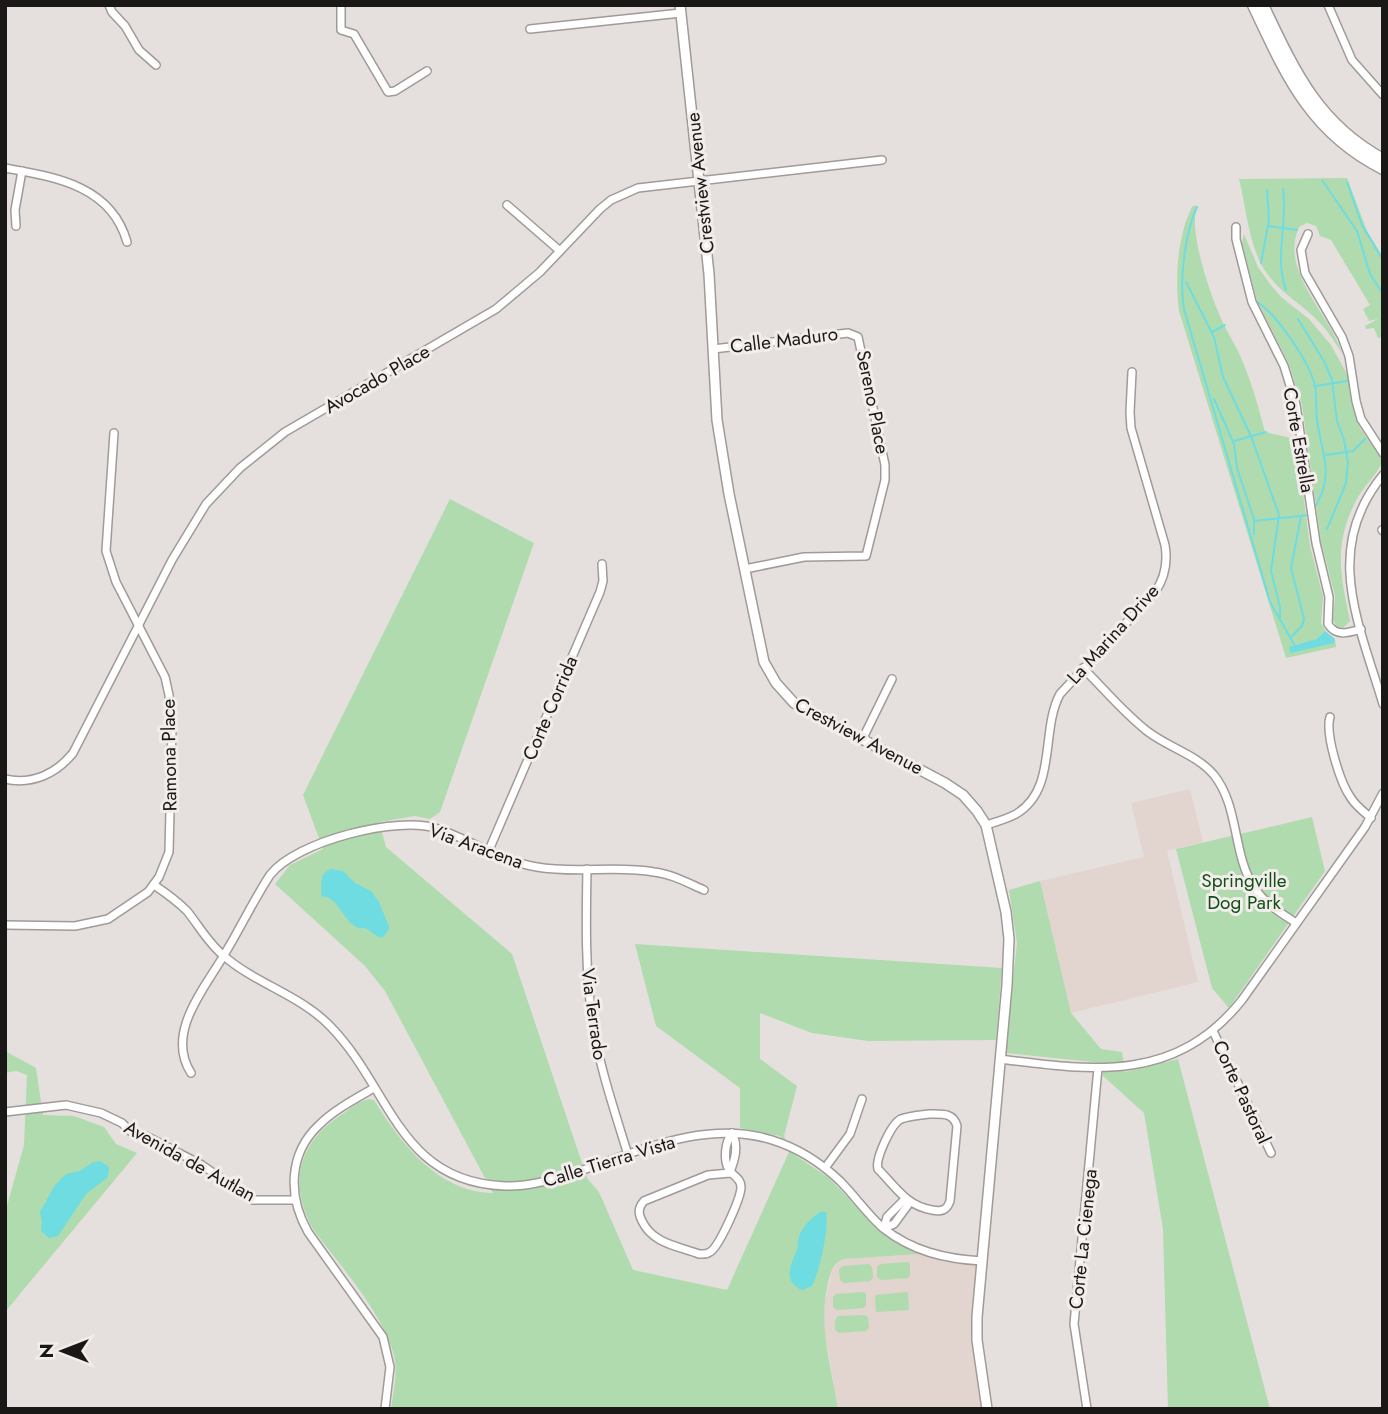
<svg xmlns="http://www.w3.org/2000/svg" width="1388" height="1414" font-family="Jost,sans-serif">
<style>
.built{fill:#e2d4ce}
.green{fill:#afdbae}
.water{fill:#6edce1}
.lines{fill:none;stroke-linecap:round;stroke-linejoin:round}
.stream{stroke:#6edce1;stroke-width:2}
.minor-casing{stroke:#a09a98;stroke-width:10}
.tertiary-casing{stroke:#a09a98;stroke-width:12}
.secondary-casing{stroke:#a09a98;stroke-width:13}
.minor{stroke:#fff;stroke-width:7}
.tertiary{stroke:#fff;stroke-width:9}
.secondary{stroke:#fff;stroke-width:10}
.labels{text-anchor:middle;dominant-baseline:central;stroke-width:6;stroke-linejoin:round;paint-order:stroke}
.street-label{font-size:19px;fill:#1a1817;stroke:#f2edea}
.park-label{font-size:19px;fill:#124f18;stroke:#f2edea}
</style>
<rect width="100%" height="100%" fill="#e5e0dd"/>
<g class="built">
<path d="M1190,789L1203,842L1167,851L1198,982L1071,1013L1040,881L1144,857L1131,803Z"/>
<path d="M919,1254L951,1263L977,1265L973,1334L982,1409H838L824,1327L825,1301L833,1268L839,1261L844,1259Z"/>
</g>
<g class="green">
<path d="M1347,178L1367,231L1383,257V337L1378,338L1374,328L1366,329L1365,326L1378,319L1369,321L1363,309L1370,305L1331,240L1320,236L1316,226L1307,223L1299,227C1279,272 1329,312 1342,353C1334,341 1326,328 1315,318C1294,298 1276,291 1261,264C1248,239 1246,206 1239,179Z"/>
<path d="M1195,205L1197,207C1188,229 1210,294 1220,316C1227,333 1238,348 1244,365C1253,387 1259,409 1265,432L1296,439L1310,546L1323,597L1321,623L1326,632L1335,639L1336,647L1286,658L1179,311C1175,278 1177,237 1192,207Z"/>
<path d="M1244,234L1258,267L1270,284L1281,297L1309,319L1331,345L1348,376L1351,402L1360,428L1383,461C1378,473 1365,485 1358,497C1333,543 1340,573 1350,621L1343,628L1337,627L1333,620L1335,596L1321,541L1302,405L1289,364L1257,300L1242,243Z"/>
<path d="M450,499L534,543L440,812L430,819L415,816L379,822L386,847L512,954L587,1178L599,1192L633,1270L727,1290L789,1152L780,1136L740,1128V1088L656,1026L635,944L1002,968L996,1040L868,1041L812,1033L760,1013V1059L797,1086L784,1136L792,1153L829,1178L882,1233L919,1254L844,1259C834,1262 832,1269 829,1279C817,1323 831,1365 838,1409H391C393,1393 397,1377 395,1361C389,1320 338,1263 313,1229C288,1184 298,1143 341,1115C350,1109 359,1101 369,1099L374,1100C400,1142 437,1192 493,1193L385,991L365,966L275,884L290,865L323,849L303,795Z"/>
<path d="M1312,817L1325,871L1229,1008L1212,988L1176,849Z"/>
<path d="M1040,881L1071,1013L1101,1049L1122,1052L1125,1072L1178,1059L1270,1409H1168L1163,1229L1144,1113L1103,1076V1063L1005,1053L1017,943L1009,890Z"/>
<path d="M5,1051L36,1068L43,1115L74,1116L104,1127L116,1144L137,1153L5,1312V1213L24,1145L27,1075L16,1071L5,1073Z"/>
<path d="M907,1262L910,1264V1275L908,1278L881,1280L877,1277V1267L880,1264Z"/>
<path d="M869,1264L872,1267L873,1278L870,1281L843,1283L840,1280L839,1269L843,1266Z"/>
<path d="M863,1292L866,1294V1305L864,1308L837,1310L833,1307V1297L836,1294Z"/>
<path d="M908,1292L909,1310L876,1312L875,1295Z"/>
<path d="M865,1315L868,1317L869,1328L866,1331L839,1333L835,1330V1320L838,1316Z"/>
</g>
<g class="water">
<path d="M1325,631L1335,639L1334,643L1290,653L1289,647L1317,639Z"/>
<path d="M331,869L343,871L355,883L371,891L379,902L389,927L388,931L382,938C374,936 373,932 367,929C357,925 364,932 355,926C341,917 338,897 321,896C324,884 316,875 331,869Z"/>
<path d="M100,1161L109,1167L108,1177L86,1194L58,1236L49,1238L41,1231L42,1221L40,1212L55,1185L66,1174L80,1171L92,1163Z"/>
<path d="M822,1211L826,1212C829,1229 820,1270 812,1286L802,1290C783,1281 790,1267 796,1252C799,1246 797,1248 798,1241C800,1228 811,1218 822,1211Z"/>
</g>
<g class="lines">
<g class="stream">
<path d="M1322,180L1357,231L1370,274L1383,294"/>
<path d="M1347,182L1362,225L1383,260"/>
<path d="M1283,189C1288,223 1274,257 1286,290"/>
<path d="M1197,207C1185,233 1179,280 1184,309L1270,602L1295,646"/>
<path d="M1269,226L1297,230"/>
<path d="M1261,263L1269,220L1267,190"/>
<path d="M1186,282L1214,337L1223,377L1251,436L1279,515L1271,571L1280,607V617"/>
<path d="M1257,302C1277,314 1307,360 1314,382C1318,394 1315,408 1317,420C1321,451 1335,474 1316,505"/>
<path d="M1298,319L1325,363L1332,380L1337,421L1344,440L1348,462L1346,483L1327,529"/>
<path d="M1212,332L1225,325"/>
<path d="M1316,386L1347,381"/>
<path d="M1214,399L1234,444L1237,468L1254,519V534"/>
<path d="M1234,441L1266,432"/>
<path d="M1326,455L1353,451L1365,439"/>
<path d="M1255,521L1309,515"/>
<path d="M1291,637L1302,626L1304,619L1291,568L1301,516"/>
</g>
<g class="minor-casing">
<g id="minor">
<path d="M109,5L112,12L125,26L139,50L156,65"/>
<path d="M341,5V30L354,34L388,92L395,91L427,71"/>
<path d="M1328,5L1352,60L1383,95"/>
<path d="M530,29L681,13"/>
<path d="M5,168C54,177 111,185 127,242"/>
<path d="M507,205L560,251"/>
<path d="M16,226L15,210L22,171"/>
<path d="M1236,227V239L1252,302L1284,366L1296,405L1316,543L1329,597L1328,624C1336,637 1348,633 1361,629"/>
<path d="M1308,234L1301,250L1305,273L1342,337L1349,356L1356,401L1361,419L1383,453"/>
<path d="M713,349L848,333L858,337L885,465V480L866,556L804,557L745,569"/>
<path d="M1383,475C1322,549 1359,623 1383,704"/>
<path d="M1382,530L1383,531"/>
<path d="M1083,668C1104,689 1124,713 1147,731C1169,748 1196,754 1214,775C1240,808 1232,855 1255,889C1266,904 1281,913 1296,923"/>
<path d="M1330,717C1325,734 1340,783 1351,798C1356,806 1364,812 1371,818"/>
<path d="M863,738L892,679"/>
<path d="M5,779C32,785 56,774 73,753L172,560L206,504L240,468L285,432L496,309L540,272L600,209L611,200L638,188L882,160"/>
<path d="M986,825C996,822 1007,819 1016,814C1058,789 1040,731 1060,694L1155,592C1165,578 1168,563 1165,545L1131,428L1130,412L1132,372"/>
<path d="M489,850L600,592L603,581L602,564"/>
<path d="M587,869C586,921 585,973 593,1025C600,1069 615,1112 628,1155"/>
<path d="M154,885C166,893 177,901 187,911C199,926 209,944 224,956C256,984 300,995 330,1026C391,1088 398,1182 505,1186C530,1187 553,1179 577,1172C640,1151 706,1119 772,1140C798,1148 821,1163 840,1181C855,1196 867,1214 883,1228C912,1251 945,1259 982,1261"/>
<path d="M5,925L75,926L108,919L148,892L159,877L169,852L172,728L169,695L165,677L116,582L106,551L114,433"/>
<path d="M1213,1031L1271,1153"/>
<path d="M1000,1059C1093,1071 1176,1083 1242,1000L1365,827L1383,793"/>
<path d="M191,1073C165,1033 205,988 224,955C240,929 253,901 270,875C296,841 399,815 438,829C471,840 503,862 537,867C576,874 616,865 654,872C672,874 688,883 704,890"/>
<path d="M374,1088C355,1099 334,1110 319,1125C288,1154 288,1197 308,1232L383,1337L390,1367L385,1409"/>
<path d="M5,1112L66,1105L101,1113L122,1123L130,1131L146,1136L202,1165L252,1200H295"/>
<path d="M929,1114C941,1114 953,1112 957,1126L950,1201C947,1210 942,1212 932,1210C906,1206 895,1186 878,1169C875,1159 891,1124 901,1119C909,1116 921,1115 929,1114Z"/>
<path d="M825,1168L850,1134L862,1099"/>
<path d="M730,1172C735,1159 739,1146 732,1133"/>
<path d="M730,1173L708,1175L644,1201C638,1208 638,1213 642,1221C653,1244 678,1246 699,1254C704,1254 706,1255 710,1252C719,1247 741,1198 741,1187C741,1178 733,1176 729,1170C723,1160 725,1142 732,1133"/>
<path d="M884,1228L887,1217L903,1201H908"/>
<path d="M884,1228L894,1224L908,1205V1201"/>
<path d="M1087,1409L1074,1324L1098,1068"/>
</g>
</g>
<g class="tertiary-casing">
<path id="tertiary" d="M680,5L709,274L717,420L729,494L764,662L776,683L794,703L945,783L963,795L977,811L986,825L1006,912L1009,939L1007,985L977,1317V1340L987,1409"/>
</g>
<g class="secondary-casing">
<g id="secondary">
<path d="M1253,5C1286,75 1310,132 1383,169"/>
<path d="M1263,5C1294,70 1317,123 1383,159"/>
</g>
</g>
<use href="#minor" class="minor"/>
<use href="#tertiary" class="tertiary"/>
<use href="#secondary" class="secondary"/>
</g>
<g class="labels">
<g class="street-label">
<text transform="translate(700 183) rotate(-96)">Crestview Avenue</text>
<text transform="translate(784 340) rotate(-7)">Calle Maduro</text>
<text transform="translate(377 379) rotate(-30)">Avocado Place</text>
<text transform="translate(873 402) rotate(79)">Sereno Place</text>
<text transform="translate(1299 440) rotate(80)">Corte Estrella</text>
<text transform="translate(1113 634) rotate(-48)">La Marina Drive</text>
<text transform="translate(550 708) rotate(-67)">Corte Corrida</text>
<text transform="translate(859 736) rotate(28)">Crestview Avenue</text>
<text transform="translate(169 755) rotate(-91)">Ramona Place</text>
<text transform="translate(476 846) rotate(20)">Via Aracena</text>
<text transform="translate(594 1014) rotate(82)">Via Terrado</text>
<text transform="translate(1242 1092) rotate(65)">Corte Pastoral</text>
<text transform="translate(190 1161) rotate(29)">Avenida de Autlan</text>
<text transform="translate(609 1161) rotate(-17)">Calle Tierra Vista</text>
<text transform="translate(1083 1239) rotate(-84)">Corte La Cienega</text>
</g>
<g class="park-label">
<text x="1244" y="880">Springville<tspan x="1244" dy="22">Dog Park</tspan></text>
</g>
</g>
<rect width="1388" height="1414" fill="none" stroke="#1a1817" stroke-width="14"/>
<g transform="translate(63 1351) rotate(270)" stroke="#f2edea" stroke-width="5" paint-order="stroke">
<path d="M0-5L12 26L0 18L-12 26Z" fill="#1a1817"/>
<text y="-10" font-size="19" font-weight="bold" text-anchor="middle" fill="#1a1817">N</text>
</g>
</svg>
